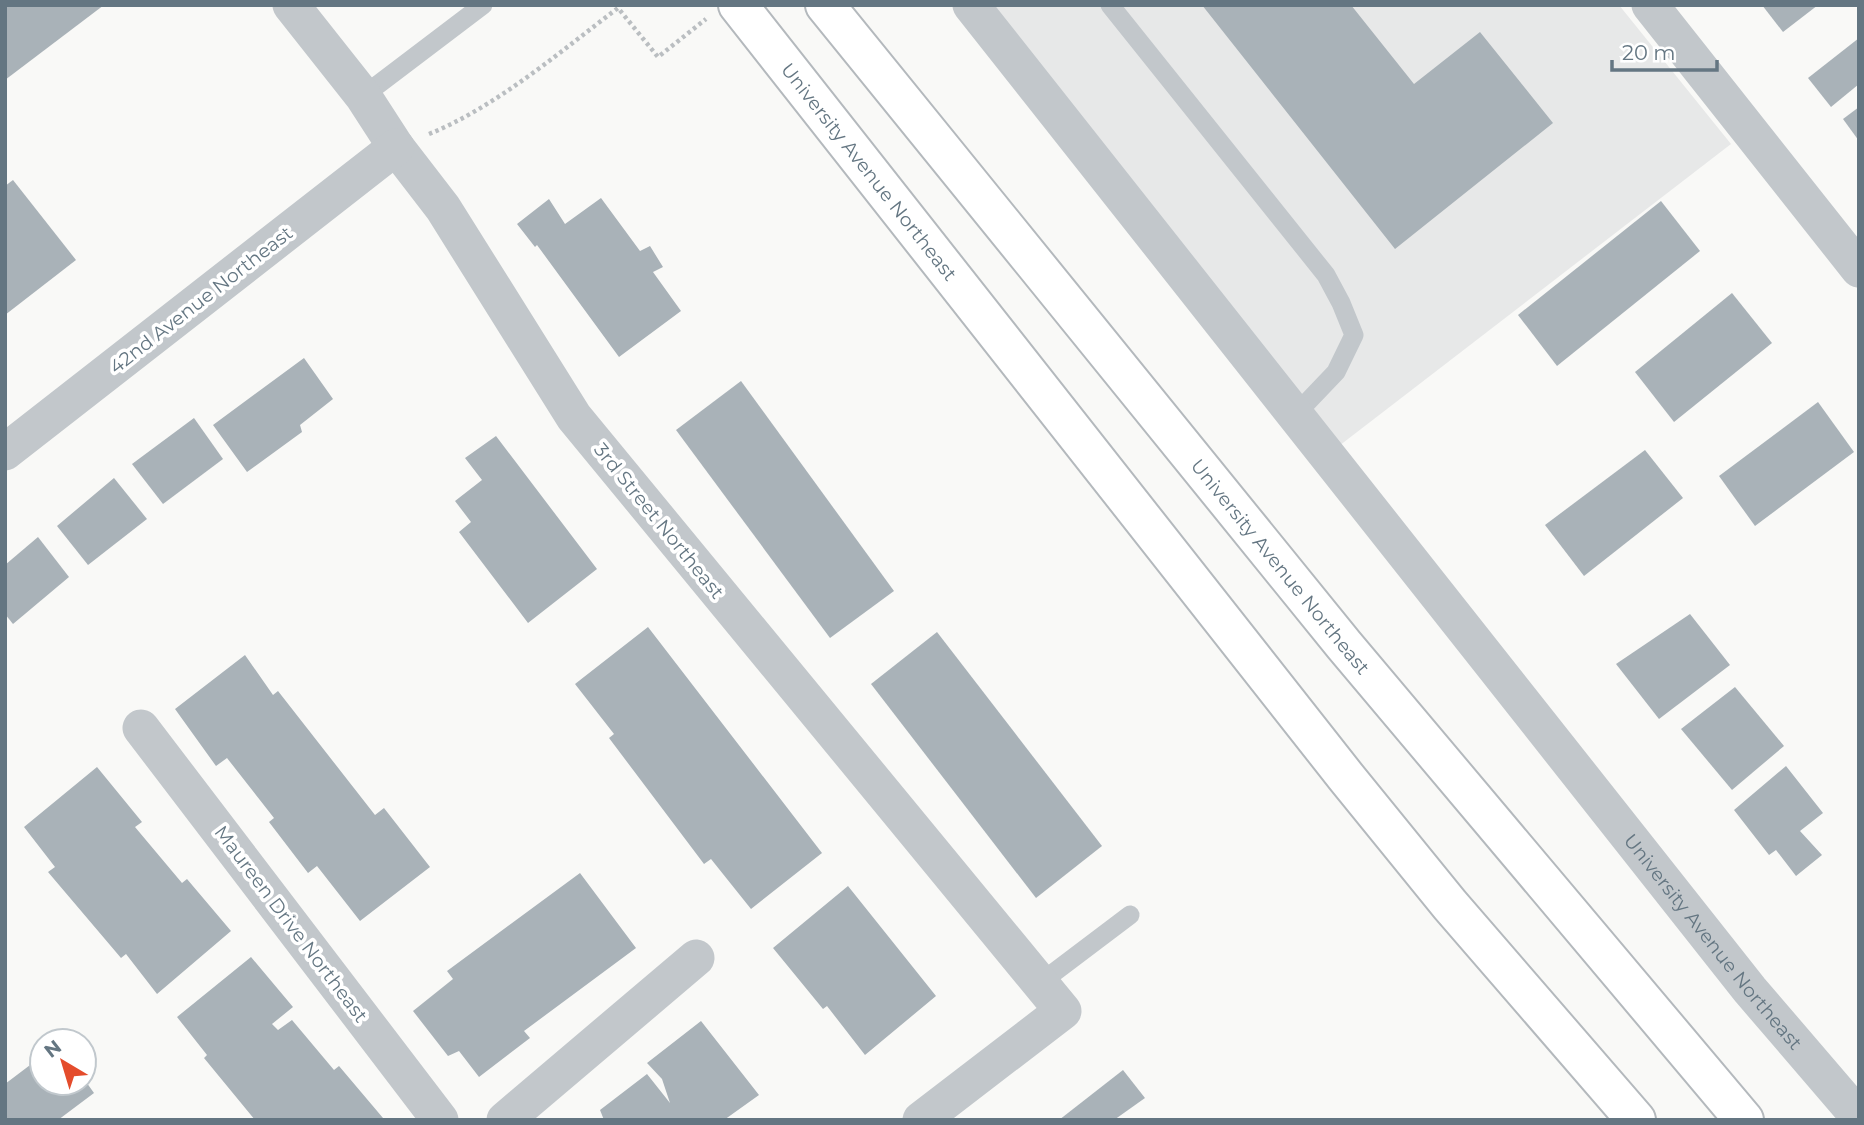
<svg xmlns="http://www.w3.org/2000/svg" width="1864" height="1125" font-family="Montserrat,sans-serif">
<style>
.built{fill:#e7e8e8}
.building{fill:#a9b2b8}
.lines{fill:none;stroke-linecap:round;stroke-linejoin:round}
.primary-casing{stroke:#b4b9bd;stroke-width:42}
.path{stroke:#babec1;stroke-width:4.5;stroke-dasharray:3.5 3.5;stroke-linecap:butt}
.service{stroke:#c2c7cb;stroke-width:19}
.minor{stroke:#c2c7cb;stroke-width:37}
.primary{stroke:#fff;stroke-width:38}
.labels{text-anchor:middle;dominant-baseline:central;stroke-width:7;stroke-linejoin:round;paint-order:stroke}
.street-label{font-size:19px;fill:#647682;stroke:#fff}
</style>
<rect width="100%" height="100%" fill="#f9f9f7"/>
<path class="built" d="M991,5H1619L1731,144L1335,449Z"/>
<g class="building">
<path d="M5,5H104L5,80Z"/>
<path d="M1202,5H1351L1414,84L1480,32L1553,123L1395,249Z"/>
<path d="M1762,5H1818L1783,32Z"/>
<path d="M1859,38V84L1831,107L1808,78Z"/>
<path d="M1859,107V141L1843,119Z"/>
<path d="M13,180L76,260L5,315V186Z"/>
<path d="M601,198L640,251L650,246L663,267L653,272L681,311L619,357L537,245L535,247L517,224L549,199L565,224Z"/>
<path d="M1661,201L1700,251L1557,366L1518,315Z"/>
<path d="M1732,293L1772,343L1674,422L1635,372Z"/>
<path d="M304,358L333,399L300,425L302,432L247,472L213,425Z"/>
<path d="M741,381L894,591L830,638L676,430Z"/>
<path d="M1818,402L1854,452L1755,526L1719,476Z"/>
<path d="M194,418L223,459L163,504L132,464Z"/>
<path d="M496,436L597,569L528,623L459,532L471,522L455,501L482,480L465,458Z"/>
<path d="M1645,450L1683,498L1584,576L1545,525Z"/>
<path d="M114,478L147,519L88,565L57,526Z"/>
<path d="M38,537L69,577L13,624L5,614V565Z"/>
<path d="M1690,614L1730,665L1659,719L1616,664Z"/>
<path d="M648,627L822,853L751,909L711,859L704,864L609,738L614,734L575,684Z"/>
<path d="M937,632L1102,846L1036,898L871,684Z"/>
<path d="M245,655L273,695L278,691L375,815L384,808L430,867L360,921L317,866L308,873L269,822L274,818L227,758L216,766L175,709Z"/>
<path d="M1735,687L1784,746L1732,790L1681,729Z"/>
<path d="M1786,766L1823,813L1800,831L1822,855L1796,876L1776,850L1769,855L1734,810Z"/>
<path d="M97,767L142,822L135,827L182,883L187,879L231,931L157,994L126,954L121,958L48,872L55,867L24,827Z"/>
<path d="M580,873L636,948L524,1031L530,1038L479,1077L459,1051L448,1056L413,1011L453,979L447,971Z"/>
<path d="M848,886L936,996L865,1055L827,1006L823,1009L773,948Z"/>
<path d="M251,957L293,1007L272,1024L278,1030L292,1020L334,1070L339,1066L383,1118L381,1120H255L204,1058L207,1055L177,1017Z"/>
<path d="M701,1021L759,1095L724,1120H604L600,1110L647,1074L670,1103L662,1079L647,1063Z"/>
<path d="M42,1056V1083H84V1079L94,1093L58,1120H5V1084Z"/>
<path d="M1123,1070L1145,1098L1114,1120H1059Z"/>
</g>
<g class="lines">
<g class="primary-casing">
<g id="primary">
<path id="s2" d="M738,5L1346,777L1450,905L1636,1120"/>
<path id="s3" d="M825,5L1344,645L1744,1120"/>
</g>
</g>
<path class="path" d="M429,134C496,107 561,51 618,8L658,57L706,19"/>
<g class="service">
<path d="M1110,5L1326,275L1341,303L1354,335L1336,372L1295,415"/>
<path d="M363,96L483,5"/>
<path d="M1040,983L1130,915"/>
</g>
<g class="minor">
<path d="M291,5L363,96L396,147L443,208L574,417L1063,1011L921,1120"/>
<path id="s1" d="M971,5L1750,990L1859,1117"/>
<path d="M1650,5L1859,269"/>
<path d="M5,452L396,147"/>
<path d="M141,728L440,1120"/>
<path d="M505,1120L696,958"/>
</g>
<use href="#primary" class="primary"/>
</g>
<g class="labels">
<g class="street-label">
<text stroke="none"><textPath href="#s2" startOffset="212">University Avenue Northeast</textPath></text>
<text transform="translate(201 300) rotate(-38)">42nd Avenue Northeast</text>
<text transform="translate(659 521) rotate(51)">3rd Street Northeast</text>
<text stroke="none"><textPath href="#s3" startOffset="723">University Avenue Northeast</textPath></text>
<text transform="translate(291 924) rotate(53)">Maureen Drive Northeast</text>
<text stroke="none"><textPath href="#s1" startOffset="1195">University Avenue Northeast</textPath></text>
</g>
</g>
<rect width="1864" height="1125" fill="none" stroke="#647682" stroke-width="14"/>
<g transform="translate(63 1062) rotate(322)"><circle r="33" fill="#ffffff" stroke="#c1c8cd" stroke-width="2"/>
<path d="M0-5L12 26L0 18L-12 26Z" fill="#e44c2c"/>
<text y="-10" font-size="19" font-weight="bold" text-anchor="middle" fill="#647682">N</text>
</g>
<path d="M1612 60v10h105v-10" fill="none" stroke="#647682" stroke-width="3.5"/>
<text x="1622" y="60" font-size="21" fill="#647682" stroke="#ffffff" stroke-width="5" paint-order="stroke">20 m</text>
</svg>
